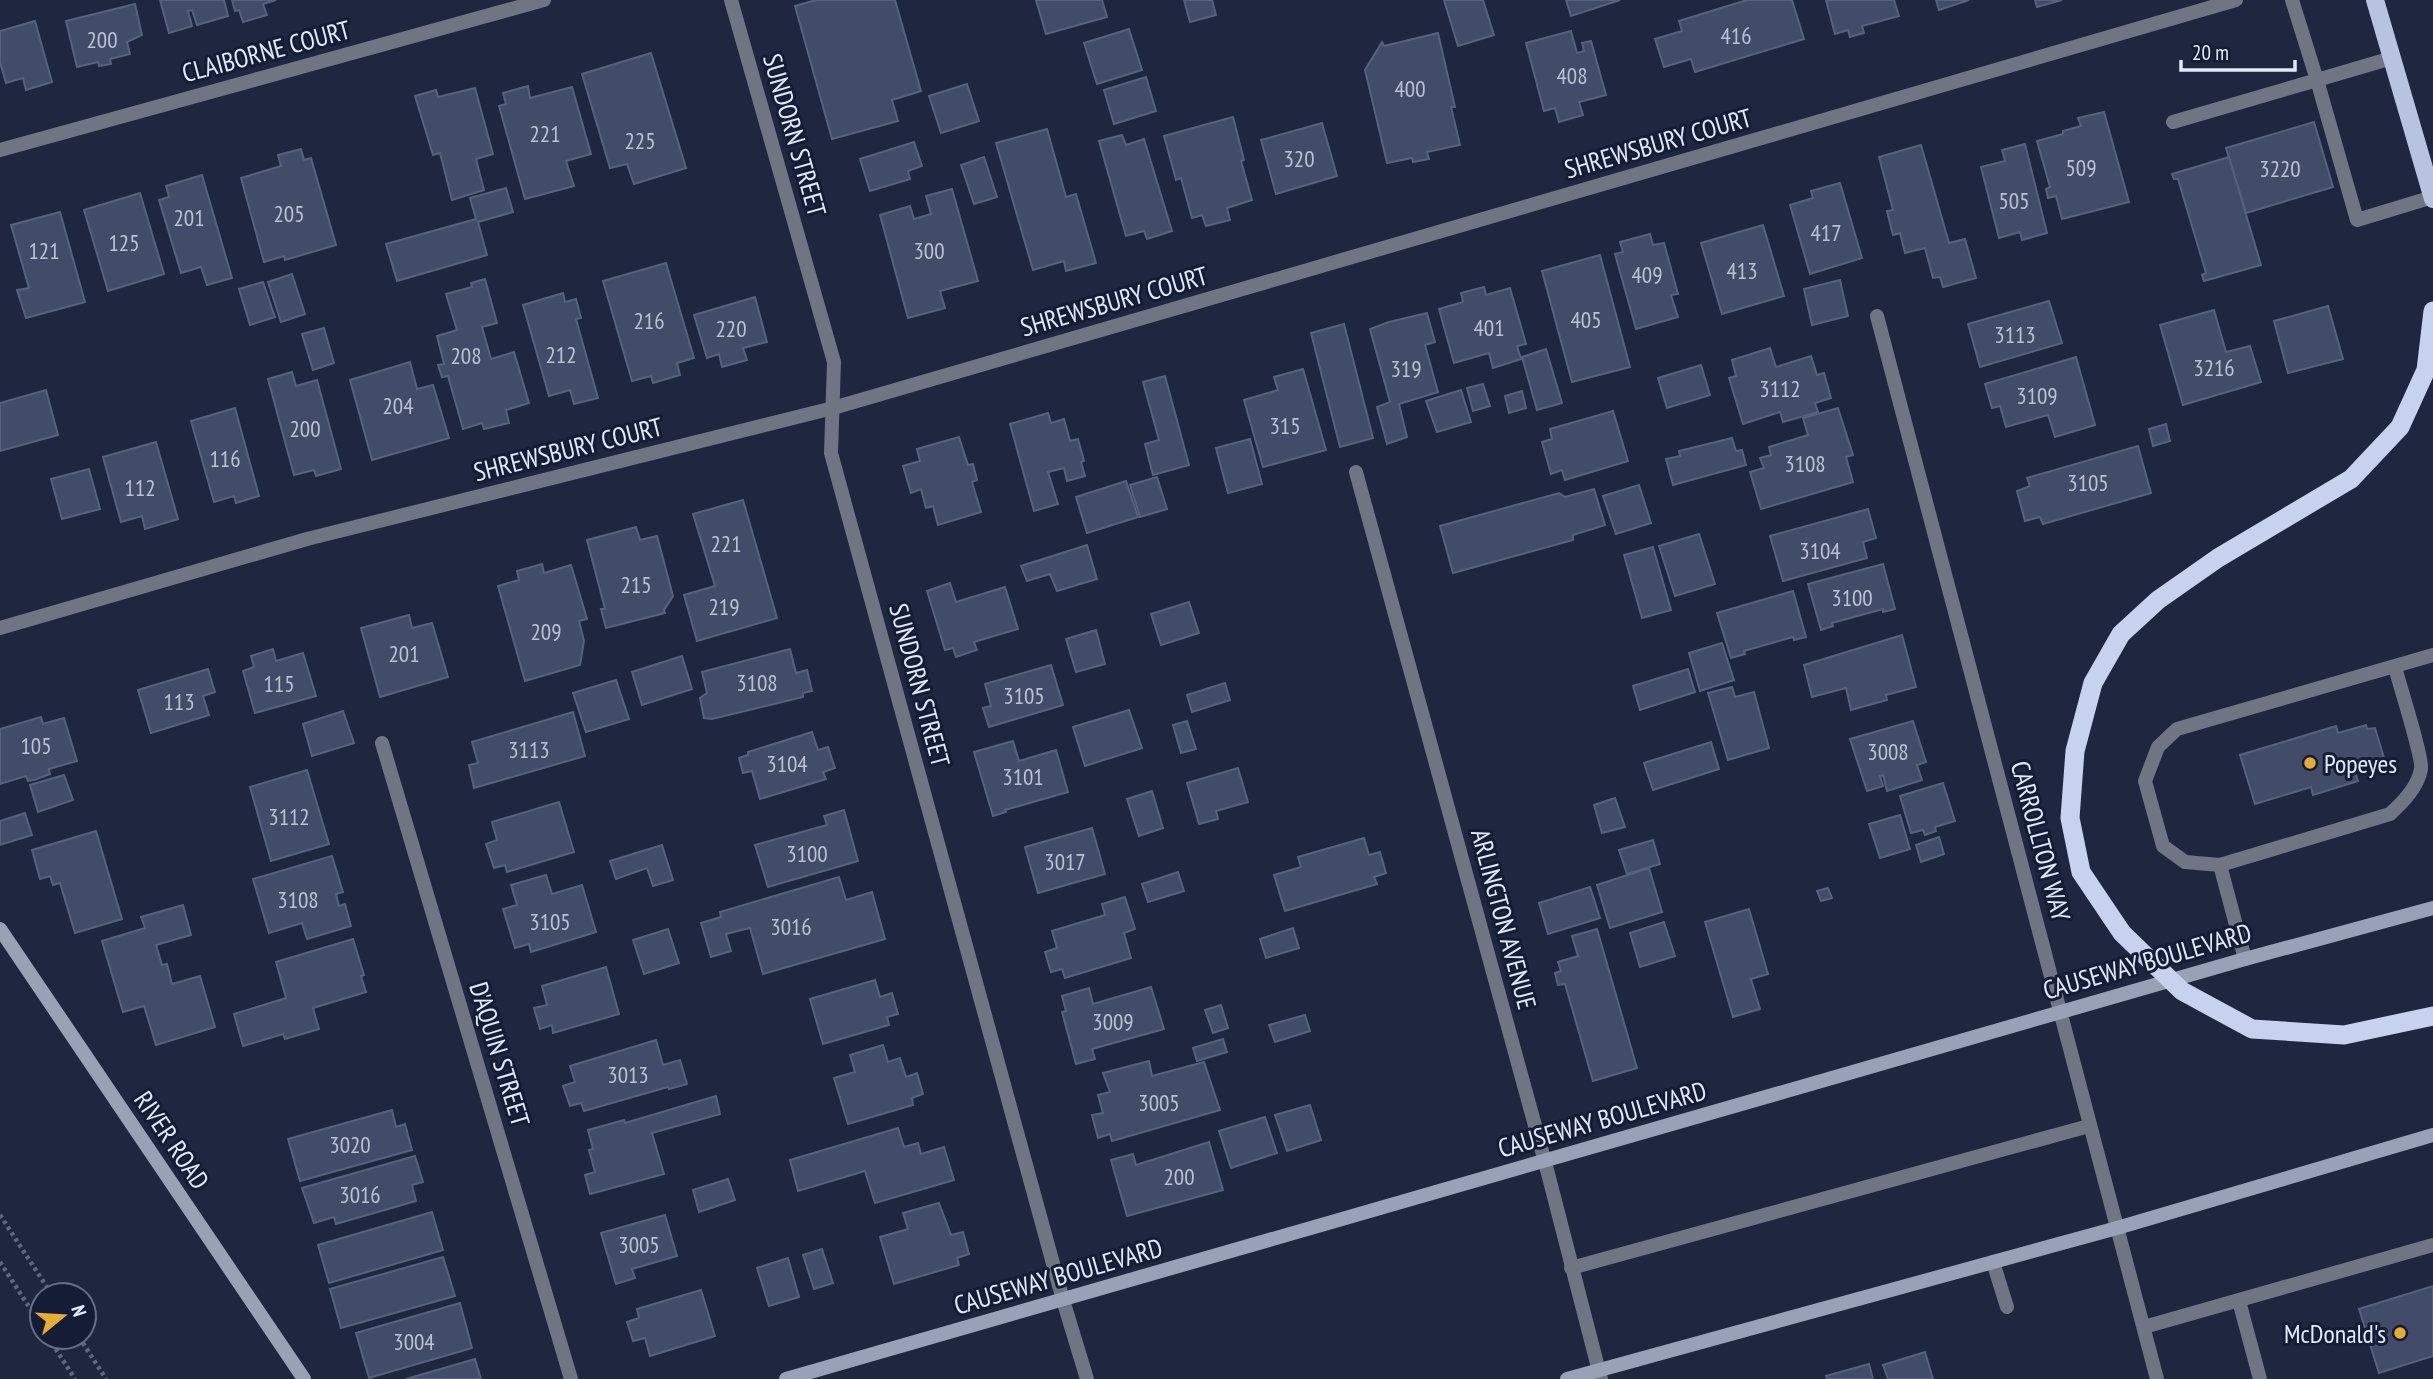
<svg xmlns="http://www.w3.org/2000/svg" width="2433" height="1379" font-family="'PT Sans Narrow',sans-serif">
<style>
.building{fill:#424c68;stroke:#56617e;stroke-width:2}
.lines{fill:none;stroke-linecap:round;stroke-linejoin:round}
.path{stroke:#5f667e;stroke-width:4.5;stroke-dasharray:3.5 3.5;stroke-linecap:butt}
.service{stroke:#707583;stroke-width:14}
.minor{stroke:#707583;stroke-width:14}
.secondary{stroke:#99a1b7;stroke-width:14}
.primary{stroke:#b9c3e0;stroke-width:18}
.trunk{stroke:#c8d2ef;stroke-width:19}
.poi-dot{fill:#e7ac36;stroke:#151c35;stroke-width:2.5}
.labels{text-anchor:middle;dominant-baseline:central;stroke-width:6;stroke-linejoin:round;paint-order:stroke}
.number-label{font-size:23px;fill:#bbc2d6}
.street-label{font-size:26px;fill:#e3e9fb;stroke:#151c35}
.poi-label{font-size:26px;fill:#e3e9fb;stroke:#151c35;text-anchor:start}
</style>
<rect width="100%" height="100%" fill="#1e2640"/>
<g class="building">
<path d="M160,0H224L228,16L197,25L192,10L188,11L192,26L169,33Z"/>
<path d="M232,0H276L263,4L267,15L243,22L239,10L235,11Z"/>
<path d="M816,0H895L921,91L892,100L898,121L832,139L795,6Z"/>
<path d="M1036,0H1102L1107,17L1046,34Z"/>
<path d="M1184,0H1212L1216,15L1190,22Z"/>
<path d="M1444,0H1483L1494,35L1458,46Z"/>
<path d="M1566,0H1620L1571,16Z"/>
<path d="M1747,0H1792L1804,39L1695,72L1691,59L1664,67L1655,39L1682,31L1679,21Z"/>
<path d="M1826,0H1894L1899,16L1862,26L1864,33L1850,37L1848,30L1835,34Z"/>
<path d="M1936,0H1969L1939,10Z"/>
<path d="M2035,0H2062L2037,7Z"/>
<path d="M135,4L142,35L127,42L130,54L110,59L111,64L99,66L98,62L77,67L66,21Z"/>
<path d="M35,21L52,82L26,90L23,78L6,83L0,62V31Z"/>
<path d="M1129,29L1142,70L1097,84L1084,43Z"/>
<path d="M1571,31L1577,53L1584,51L1582,43L1591,41L1606,95L1579,102L1583,115L1559,122L1555,108L1544,111L1526,43Z"/>
<path d="M1438,33L1455,107H1451L1460,145L1427,152L1429,159L1413,162L1412,158L1387,163L1365,70L1382,42L1384,46Z"/>
<path d="M651,53L686,168L634,184L627,164L610,168L582,74Z"/>
<path d="M1146,77L1156,111L1114,124L1104,90Z"/>
<path d="M967,84L979,121L941,133L929,96Z"/>
<path d="M528,86L530,98L572,87L591,154L566,161L574,186L525,199L499,106L506,104L503,93Z"/>
<path d="M475,88L493,154L476,159L484,190L452,200L440,153L433,155L415,96L436,90L438,97Z"/>
<path d="M2104,112L2129,202L2062,219L2056,196L2048,198L2046,189L2050,187L2037,141L2063,134V131L2081,126L2078,118Z"/>
<path d="M1233,117L1244,160L1241,161L1252,200L1227,208L1230,220L1206,226L1202,215L1192,218L1181,178L1176,180L1164,136Z"/>
<path d="M2314,122L2333,187L2246,213L2226,148Z"/>
<path d="M1322,123L1337,176L1276,194L1261,140Z"/>
<path d="M1047,129L1066,197L1076,194L1096,263L1066,271L1064,261L1033,270L996,143Z"/>
<path d="M1122,135L1126,145L1144,139L1172,231L1147,239L1144,231L1126,236L1099,141Z"/>
<path d="M914,142L922,166L908,171L910,179L870,191L860,159Z"/>
<path d="M2025,144L2047,233L2022,240L2020,232L1999,238L1981,167L2005,161L2002,150Z"/>
<path d="M1921,145L1949,243L1965,239L1976,278L1943,287L1940,277L1933,278L1925,248L1905,253L1900,233L1893,235L1887,211L1893,210L1879,157Z"/>
<path d="M301,149L304,160L311,158L336,245L285,260L284,256L264,262L241,178L281,166L278,155Z"/>
<path d="M984,157L997,197L974,204L961,165Z"/>
<path d="M2229,157L2261,265L2204,281L2202,275L2206,273L2178,179H2174L2172,174Z"/>
<path d="M202,175L232,278L207,285L201,267L181,273L159,200L169,197L166,186Z"/>
<path d="M1840,183L1862,258L1810,274L1790,205L1813,198L1811,191Z"/>
<path d="M506,188L513,212L478,222L487,255L397,281L386,244L476,219L470,198Z"/>
<path d="M952,189L978,281L940,291L945,308L908,318L880,215L910,206L914,219L931,214L926,196Z"/>
<path d="M140,193L164,274L108,291L84,210Z"/>
<path d="M60,212L85,302L26,318L17,290L29,288L11,225Z"/>
<path d="M1763,225L1784,296L1722,314L1701,243Z"/>
<path d="M1650,234L1653,245L1664,243L1678,294L1671,295L1678,317L1636,329L1615,254L1623,252L1620,242Z"/>
<path d="M1600,255L1630,367L1572,382L1542,271Z"/>
<path d="M666,263L694,358L677,363L680,375L653,383L651,376L632,381L603,281Z"/>
<path d="M292,274L305,314L281,322L268,282Z"/>
<path d="M485,279L497,323L482,327L491,359L514,352L529,403L506,410L509,423L484,429L482,423L463,429L448,376L442,377L438,365L444,364L437,336L457,330L446,294L472,287L471,283Z"/>
<path d="M1840,280L1848,316L1812,325L1804,289Z"/>
<path d="M263,282L275,317L250,325L239,289Z"/>
<path d="M1484,287L1486,295L1510,288L1526,344L1517,346L1521,359L1493,368L1489,353L1454,363L1439,309L1463,302L1461,293Z"/>
<path d="M563,293L565,302L576,299L581,318L576,319L598,398L574,404L570,390L549,396L523,305Z"/>
<path d="M755,297L767,342L743,348L747,360L722,367L719,354L707,358L694,315Z"/>
<path d="M2049,301L2062,343L1980,367L1968,324Z"/>
<path d="M2328,306L2343,359L2288,373L2274,321Z"/>
<path d="M2214,310L2226,352L2250,346L2261,382L2183,405L2160,325Z"/>
<path d="M1427,313L1435,342L1425,345L1438,392L1399,404L1407,437L1387,444L1377,407L1390,402L1370,329L1389,322Z"/>
<path d="M1344,324L1373,438L1340,447L1311,333Z"/>
<path d="M324,328L334,363L313,370L302,334Z"/>
<path d="M1770,348L1776,367L1811,356L1817,375L1824,373L1831,398L1815,403L1818,412L1783,422L1780,412L1743,424L1729,378L1736,376L1732,360Z"/>
<path d="M1546,349L1562,403L1537,410L1522,357Z"/>
<path d="M2076,357L2095,425L2055,437L2048,415L2006,427L2000,406L1992,408L1985,384Z"/>
<path d="M410,362L417,389L433,385L449,438L372,460L350,380Z"/>
<path d="M1701,365L1710,395L1667,408L1658,378Z"/>
<path d="M1303,369L1326,450L1263,467L1244,400L1278,390L1274,377Z"/>
<path d="M292,372L296,386L317,380L341,469L316,476L314,470L294,475L268,379Z"/>
<path d="M1165,376L1189,465L1153,475L1145,444L1159,440L1143,382Z"/>
<path d="M1483,384L1490,406L1473,411L1467,388Z"/>
<path d="M46,390L58,435L0,451V403Z"/>
<path d="M1461,390L1471,422L1437,432L1426,401Z"/>
<path d="M1522,391L1526,408L1509,413L1505,396Z"/>
<path d="M235,408L259,496L236,503L234,496L214,502L191,421Z"/>
<path d="M1838,408L1853,455L1846,457L1853,482L1761,509L1750,472L1764,468L1760,458L1771,455L1769,447L1808,435L1803,418Z"/>
<path d="M1613,411L1628,461L1565,480L1562,470L1551,474L1542,442L1552,439L1550,429Z"/>
<path d="M1048,413L1051,423L1064,419L1070,441L1078,439L1084,461L1081,462L1085,476L1067,481L1064,468L1048,472L1058,504L1034,511L1010,424Z"/>
<path d="M2166,424L2170,441L2153,446L2149,429Z"/>
<path d="M959,437L968,465L973,464L977,480L972,482L981,512L938,525L933,506L926,508L921,489L911,493L903,466L920,461L917,449Z"/>
<path d="M1732,438L1736,451L1742,450L1746,465L1673,485L1666,459L1680,456L1679,451Z"/>
<path d="M1250,439L1262,484L1228,493L1216,448Z"/>
<path d="M156,442L178,519L145,529L142,516L121,522L103,457Z"/>
<path d="M2138,446L2151,493L2043,524L2040,517L2025,521L2017,491L2030,486L2027,478Z"/>
<path d="M89,469L100,509L62,519L51,479Z"/>
<path d="M1157,477L1167,509L1140,517L1130,485Z"/>
<path d="M1126,481L1138,517L1087,533L1076,497Z"/>
<path d="M1639,485L1651,523L1616,534L1603,496Z"/>
<path d="M1594,489L1605,525L1573,535V540L1453,573L1440,526L1559,493L1565,497Z"/>
<path d="M743,500L777,618L697,641L684,595L715,586L693,514Z"/>
<path d="M1868,509L1876,538L1863,542L1867,558L1783,581L1770,536Z"/>
<path d="M636,527L640,540L657,536L673,596L664,610L665,613L606,628L601,609H605L587,540Z"/>
<path d="M1699,534L1715,584L1675,596L1659,546Z"/>
<path d="M1087,545L1097,579L1057,591L1050,574L1027,581L1021,566Z"/>
<path d="M1653,547L1671,610L1642,618L1624,555Z"/>
<path d="M542,564L544,573L571,565L587,619L579,621L584,641L580,665L525,681L498,586L519,580L517,571Z"/>
<path d="M1883,564L1895,609L1883,612V609L1832,623L1833,626L1821,630L1808,584Z"/>
<path d="M950,583L956,602L1005,587L1018,629L974,642L977,650L956,657L953,648L945,650L927,591Z"/>
<path d="M1793,591L1806,637L1794,640L1793,637L1744,651L1745,654L1731,658L1717,613Z"/>
<path d="M1189,602L1199,633L1161,645L1151,614Z"/>
<path d="M409,615L412,628L432,623L448,677L380,697L361,628Z"/>
<path d="M1096,630L1105,664L1076,672L1066,639Z"/>
<path d="M1902,635L1916,687L1886,695L1887,700L1851,710L1846,688L1812,697L1804,665Z"/>
<path d="M1722,643L1734,680L1700,691L1689,653Z"/>
<path d="M273,649L276,661L303,653L316,696L255,713L243,671L254,667L251,656Z"/>
<path d="M790,649L796,673L807,670L812,691L803,693V697L712,719L704,718L700,698L707,693L702,672Z"/>
<path d="M682,656L692,689L642,705L632,672Z"/>
<path d="M1051,665L1063,705L989,727L983,708L991,706L985,684Z"/>
<path d="M208,669L215,692L203,696L209,715L151,733L138,690Z"/>
<path d="M1688,669L1695,692L1640,710L1633,686Z"/>
<path d="M616,680L629,719L586,732L573,693Z"/>
<path d="M1225,683L1230,700L1192,712L1187,695Z"/>
<path d="M1732,687L1735,697L1754,692L1769,748L1728,760L1708,693Z"/>
<path d="M1129,710L1142,748L1085,766L1073,727Z"/>
<path d="M343,711L354,743L312,756L303,724Z"/>
<path d="M573,712L585,756L474,788L469,765L478,763L472,742Z"/>
<path d="M41,717L43,724L64,718L77,761L49,769L50,774L34,780L28,781L26,776L0,784V729Z"/>
<path d="M1187,721L1196,749L1181,753L1173,725Z"/>
<path d="M1913,721L1926,762L1917,765L1922,780L1887,791L1883,775L1880,776L1883,786L1867,791L1850,739Z"/>
<path d="M2366,725L2367,729L2375,728L2384,758L2377,761L2378,765L2355,772L2358,781L2313,795L2311,787L2255,804L2240,755L2336,726L2338,733Z"/>
<path d="M812,732L818,750L828,747L835,768L823,772L826,779L760,799L752,771L743,773L739,758L748,755V752Z"/>
<path d="M1013,741L1019,761L1056,750L1068,792L1005,810L1006,812L993,816L974,752Z"/>
<path d="M1711,742L1719,769L1653,790L1644,763Z"/>
<path d="M1238,768L1248,802L1216,811L1218,819L1199,824L1187,783Z"/>
<path d="M307,770L329,844L271,861L250,787Z"/>
<path d="M64,775L73,800L38,812L30,785Z"/>
<path d="M1943,783L1955,821L1935,827L1936,831L1925,835L1923,830L1911,833L1900,796Z"/>
<path d="M1152,791L1163,828L1139,836L1127,799Z"/>
<path d="M1615,798L1625,827L1602,833L1594,805Z"/>
<path d="M559,802L574,852L507,872L505,865L494,868L486,844L497,840L492,822Z"/>
<path d="M844,810L858,861L768,887L755,845L827,825L824,816Z"/>
<path d="M25,813L32,835L0,845V821Z"/>
<path d="M1900,815L1910,849L1880,858L1869,824Z"/>
<path d="M1092,828L1105,874L1038,893L1025,847Z"/>
<path d="M96,831L122,919L75,933L60,883L53,885L50,876L40,879L32,850Z"/>
<path d="M1939,837L1944,854L1921,862L1916,845Z"/>
<path d="M1364,838L1369,855L1380,852L1386,873L1374,877L1377,884L1285,911L1274,875L1301,867L1298,857Z"/>
<path d="M1653,840L1660,864L1627,874L1619,850Z"/>
<path d="M662,845L673,880L653,886L647,868L616,879L610,861Z"/>
<path d="M332,856L343,892L336,894L339,906L345,904L351,926L307,939L302,923L269,933L253,879Z"/>
<path d="M1649,868L1662,912L1610,928L1597,885Z"/>
<path d="M1178,872L1184,891L1148,902L1142,884Z"/>
<path d="M546,875L552,894L582,885L596,932L531,952L529,944L515,948L503,909L517,905L511,885Z"/>
<path d="M839,877L846,900L872,892L885,939L763,974L750,928L726,934L731,951L711,957L701,923L721,917L720,912Z"/>
<path d="M1590,887L1600,918L1548,934L1539,903Z"/>
<path d="M1828,888L1832,898L1821,901L1817,891Z"/>
<path d="M1125,897L1135,929L1124,933L1131,958L1065,978L1062,969L1051,972L1045,952L1057,948L1052,931L1105,915L1102,904Z"/>
<path d="M183,905L191,935L156,945L162,965L167,964L172,984L200,976L215,1027L156,1045L144,1006L123,1012L102,941L145,928L141,917Z"/>
<path d="M1749,909L1768,974L1751,979L1760,1009L1733,1017L1705,922Z"/>
<path d="M1664,922L1675,956L1640,967L1630,933Z"/>
<path d="M1293,928L1299,948L1266,958L1260,939Z"/>
<path d="M668,929L679,963L644,974L633,940Z"/>
<path d="M1597,929L1637,1068L1593,1081L1565,984L1558,985L1555,973L1561,971L1558,962L1578,956L1572,936Z"/>
<path d="M353,939L364,975L361,976L366,992L313,1008L319,1029L285,1039L283,1034L243,1046L234,1014L286,998L276,962Z"/>
<path d="M606,967L619,1014L553,1033L552,1025L540,1029L534,1008L547,1005L542,986Z"/>
<path d="M875,980L880,997L892,993L898,1014L887,1017L889,1025L823,1044L810,999Z"/>
<path d="M1151,987L1164,1029L1092,1049L1095,1059L1076,1064L1062,1012L1066,1011L1062,996L1089,988L1093,1004Z"/>
<path d="M1221,1005L1228,1028L1213,1033L1205,1010Z"/>
<path d="M1305,1015L1310,1031L1275,1042L1269,1025Z"/>
<path d="M1223,1039L1227,1052L1197,1061L1193,1048Z"/>
<path d="M656,1040L663,1065L680,1060L687,1084L669,1089L668,1087L584,1111L581,1103L570,1106L563,1086L575,1082L570,1066Z"/>
<path d="M883,1045L888,1062L900,1058L906,1077L917,1073L923,1094L912,1098L913,1105L848,1124L834,1078L855,1072L850,1055Z"/>
<path d="M1149,1061L1152,1076L1204,1062L1220,1110L1112,1141L1110,1134L1098,1138L1092,1115L1103,1113L1098,1095L1110,1092L1103,1073Z"/>
<path d="M716,1096L720,1114L652,1133L664,1174L590,1194L585,1175L595,1172L589,1150L593,1149L588,1130L624,1120L625,1123Z"/>
<path d="M1310,1105L1321,1140L1287,1151L1275,1115Z"/>
<path d="M392,1110L396,1127L405,1124L412,1150L300,1181L288,1139Z"/>
<path d="M1265,1117L1277,1153L1231,1168L1219,1131Z"/>
<path d="M898,1128L904,1147L918,1143L921,1154L944,1147L954,1180L875,1203L865,1171L798,1191L790,1160Z"/>
<path d="M1209,1142L1223,1190L1127,1216L1111,1160L1133,1154L1136,1165Z"/>
<path d="M415,1156L423,1182L412,1185L416,1201L336,1224L334,1217L314,1223L302,1188Z"/>
<path d="M728,1179L735,1200L699,1212L693,1190Z"/>
<path d="M939,1203L951,1235L963,1232L969,1254L957,1258L959,1265L894,1284L880,1237L908,1229L903,1213Z"/>
<path d="M432,1212L443,1250L329,1283L318,1245Z"/>
<path d="M665,1215L677,1256L632,1269L635,1278L616,1284L601,1233Z"/>
<path d="M822,1249L833,1283L814,1289L803,1255Z"/>
<path d="M443,1257L455,1296L341,1328L330,1289Z"/>
<path d="M788,1258L799,1297L769,1306L757,1268Z"/>
<path d="M2433,1286V1356L2379,1373L2359,1309Z"/>
<path d="M701,1290L715,1336L650,1356L645,1338L633,1341L627,1322L639,1318L637,1309Z"/>
<path d="M460,1303L472,1348L369,1378L356,1333Z"/>
<path d="M1925,1352L1933,1379H1888L1883,1365Z"/>
<path d="M475,1359L481,1379H406Z"/>
<path d="M1869,1364L1873,1379H1827L1826,1376Z"/>
</g>
<g class="lines">
<g class="path">
<path d="M0,1215L52,1295"/>
<path d="M0,1262L42,1327"/>
<path d="M48,1337L75,1379"/>
<path d="M79,1337L106,1379"/>
</g>
<g class="service">
<path d="M2392,58L2317,80L2357,220L2433,197"/>
<path d="M2173,122L2317,80L2292,0"/>
<path d="M2395,667C2399,683 2423,758 2421,769C2418,787 2403,802 2390,814L2220,865L2185,862L2163,846L2145,781L2158,747L2177,729L2433,655"/>
<path d="M2220,865L2245,959"/>
<path d="M1993,1262L2007,1307"/>
<path d="M1571,1268L2089,1126"/>
<path d="M2239,1301L2260,1379"/>
<path d="M2144,1327L2433,1245"/>
</g>
<g class="minor">
<path d="M731,0L834,362L831,453L1063,1300L1087,1379"/>
<path d="M0,150L544,0"/>
<path d="M1877,316L2157,1379"/>
<path d="M1356,472L1545,1162L1601,1379"/>
<path d="M0,628L307,539L833,408L2236,0"/>
<path d="M382,743L571,1379"/>
</g>
<g class="secondary">
<path d="M0,929L304,1379"/>
<path d="M786,1379L2245,959L2433,908"/>
<path d="M1567,1379L2117,1228L2433,1135"/>
</g>
<path class="primary" d="M2375,0L2433,199"/>
<path class="trunk" d="M2433,311L2426,370L2400,427L2351,479L2218,558L2158,600L2121,634L2093,683L2075,751L2070,818L2081,872L2122,933L2182,991L2252,1029L2344,1035L2433,1016"/>
</g>
<g class="poi-dot">
<circle cx="2310" cy="763" r="7"/>
<circle cx="2400" cy="1333" r="7"/>
</g>
<g class="labels">
<g class="number-label">
<text x="1736" y="35">416</text>
<text x="102" y="39">200</text>
<text x="1572" y="75">408</text>
<text x="1410" y="88">400</text>
<text x="545" y="133">221</text>
<text x="640" y="140">225</text>
<text x="1299" y="158">320</text>
<text x="2081" y="167">509</text>
<text x="2280" y="168">3220</text>
<text x="2014" y="200">505</text>
<text x="289" y="213">205</text>
<text x="189" y="217">201</text>
<text x="1826" y="232">417</text>
<text x="124" y="242">125</text>
<text x="44" y="250">121</text>
<text x="929" y="250">300</text>
<text x="1742" y="270">413</text>
<text x="1647" y="274">409</text>
<text x="1586" y="319">405</text>
<text x="649" y="320">216</text>
<text x="1489" y="327">401</text>
<text x="731" y="328">220</text>
<text x="2015" y="334">3113</text>
<text x="561" y="354">212</text>
<text x="466" y="355">208</text>
<text x="2214" y="367">3216</text>
<text x="1406" y="368">319</text>
<text x="1780" y="388">3112</text>
<text x="2037" y="395">3109</text>
<text x="398" y="405">204</text>
<text x="1285" y="425">315</text>
<text x="305" y="428">200</text>
<text x="225" y="458">116</text>
<text x="1805" y="463">3108</text>
<text x="2088" y="482">3105</text>
<text x="140" y="487">112</text>
<text x="726" y="543">221</text>
<text x="1820" y="550">3104</text>
<text x="636" y="584">215</text>
<text x="1852" y="597">3100</text>
<text x="724" y="606">219</text>
<text x="546" y="631">209</text>
<text x="404" y="653">201</text>
<text x="757" y="682">3108</text>
<text x="279" y="683">115</text>
<text x="1024" y="695">3105</text>
<text x="179" y="701">113</text>
<text x="36" y="745">105</text>
<text x="529" y="749">3113</text>
<text x="1888" y="751">3008</text>
<text x="787" y="763">3104</text>
<text x="1023" y="776">3101</text>
<text x="289" y="816">3112</text>
<text x="807" y="853">3100</text>
<text x="1065" y="861">3017</text>
<text x="298" y="899">3108</text>
<text x="550" y="921">3105</text>
<text x="791" y="926">3016</text>
<text x="1113" y="1021">3009</text>
<text x="628" y="1074">3013</text>
<text x="1159" y="1102">3005</text>
<text x="350" y="1144">3020</text>
<text x="1179" y="1176">200</text>
<text x="360" y="1194">3016</text>
<text x="639" y="1244">3005</text>
<text x="414" y="1341">3004</text>
</g>
<g class="street-label">
<text transform="translate(266 51) rotate(-15)">CLAIBORNE COURT</text>
<text transform="translate(795 135) rotate(74)">SUNDORN STREET</text>
<text transform="translate(1658 143) rotate(-16)">SHREWSBURY COURT</text>
<text transform="translate(1114 301) rotate(-16)">SHREWSBURY COURT</text>
<text transform="translate(568 449) rotate(-14)">SHREWSBURY COURT</text>
<text transform="translate(920 685) rotate(75)">SUNDORN STREET</text>
<text transform="translate(2041 841) rotate(75)">CARROLLTON WAY</text>
<text transform="translate(1504 919) rotate(75)">ARLINGTON AVENUE</text>
<text transform="translate(2147 961) rotate(-16)">CAUSEWAY BOULEVARD</text>
<text transform="translate(500 1054) rotate(73)">D'AQUIN STREET</text>
<text transform="translate(1602 1119) rotate(-16)">CAUSEWAY BOULEVARD</text>
<text transform="translate(172 1140) rotate(56)">RIVER ROAD</text>
<text transform="translate(1058 1276) rotate(-16)">CAUSEWAY BOULEVARD</text>
</g>
<g class="poi-label">
<text x="2324" y="763">Popeyes</text>
<text x="2386" y="1333" text-anchor="end">McDonald's</text>
</g>
</g>
<g transform="translate(63 1316) rotate(72)"><circle r="33" fill="#151c35" stroke="#676e84" stroke-width="2"/>
<path d="M0-5L12 26L0 18L-12 26Z" fill="#e7ac36"/>
<text y="-10" font-size="19" font-weight="bold" text-anchor="middle" fill="#e3e9fb">N</text>
</g>
<path d="M2181 60v10h114v-10" fill="none" stroke="#e3e9fb" stroke-width="3.5"/>
<text x="2192" y="60" font-size="21" fill="#e3e9fb" stroke="#151c35" stroke-width="5" paint-order="stroke">20 m</text>
</svg>
